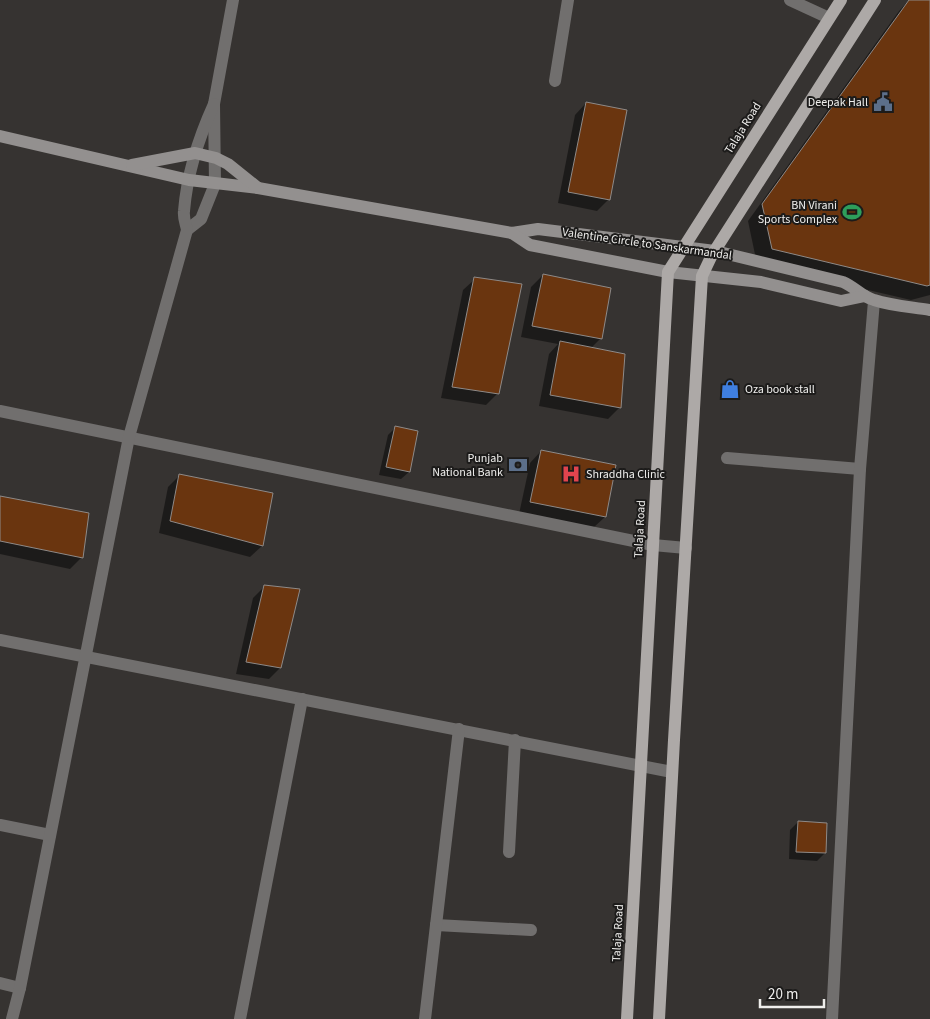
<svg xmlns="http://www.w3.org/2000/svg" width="930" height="1019" font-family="'Source Sans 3',sans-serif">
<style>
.shadow{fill:#0007}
.building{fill:#6a350f;stroke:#8e8a88}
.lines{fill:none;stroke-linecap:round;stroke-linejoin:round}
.street{stroke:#716f6e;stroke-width:12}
.secondary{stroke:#93908f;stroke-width:12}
.primary{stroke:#ada9a7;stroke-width:12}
.labels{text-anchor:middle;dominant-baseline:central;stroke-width:4;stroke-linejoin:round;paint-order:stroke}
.poi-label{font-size:12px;fill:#efeeec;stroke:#1c1b1a;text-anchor:end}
.street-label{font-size:12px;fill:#efeeec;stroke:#1c1b1a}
</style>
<rect width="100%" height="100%" fill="#363331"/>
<g class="shadow">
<path d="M909,0H930V295L911,300L757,264L748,221L899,11Z"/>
<path d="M586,103L609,199L597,211L558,203L575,115Z"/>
<path d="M543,275L600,339L591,348L620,407L608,419L539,406L549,354L558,344L521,337L531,287Z"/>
<path d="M475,279L498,393L486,405L441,398L463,290Z"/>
<path d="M396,427L409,472L401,479L379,475L388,435Z"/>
<path d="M541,451L615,466L605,517L593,528L519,514L530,463Z"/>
<path d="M179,476L262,546L250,557L159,533L168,487Z"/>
<path d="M0,497L82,557L70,569L0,554Z"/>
<path d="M265,586L280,668L269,679L236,674L253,598Z"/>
<path d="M798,822L825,853L817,861L789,859L790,830Z"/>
</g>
<g class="building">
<path d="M909,0H930V285L927,286L772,249L762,204Z"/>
<path d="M586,102L627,110L610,200L568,192Z"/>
<path d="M543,274L611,288L602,339L532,326Z"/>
<path d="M474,277L522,284L499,394L452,387Z"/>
<path d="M560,341L625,354L621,408L550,395Z"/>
<path d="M395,426L418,431L410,472L386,467Z"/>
<path d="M541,450L616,465L606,517L530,502Z"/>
<path d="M179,474L273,493L263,546L170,521Z"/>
<path d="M0,496L89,513L83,558L0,541Z"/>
<path d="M264,585L300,589L281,668L246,662Z"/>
<path d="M798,821L827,823L826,853L796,852Z"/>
</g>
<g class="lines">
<g class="street">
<path d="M790,0L829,18"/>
<path d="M555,81L568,0"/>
<path d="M187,230L201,219L215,184L214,104L233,0"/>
<path d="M0,411L653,545L686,548"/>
<path d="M727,458L860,469"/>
<path d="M0,640L672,772"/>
<path d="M0,825L50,835"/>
<path d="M509,852L515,740"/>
<path d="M436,925L531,930"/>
<path d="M0,983L20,988"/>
<path d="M12,1019L20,988L129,437L187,230C186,224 183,218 184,211C187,174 199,137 214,104"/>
<path d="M240,1019L302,699"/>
<path d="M425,1019L459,729"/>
<path d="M832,1019L860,469L874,301"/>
</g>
<g class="secondary">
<path d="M0,136L189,180L258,188L512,233L538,229L715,251L843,282C855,287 862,297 874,300C892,306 912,307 930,310"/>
<path d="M132,165L195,153L216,158L228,164L258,188"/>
<path d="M512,233L530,245L668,272L761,282L841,301L865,296"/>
</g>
<g class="primary">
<path d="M627,1019L668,272L841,0"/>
<path d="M659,1019L674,740L702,276L712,255L875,0"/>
</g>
</g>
<defs>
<g id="civic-bare" transform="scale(1.5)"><path d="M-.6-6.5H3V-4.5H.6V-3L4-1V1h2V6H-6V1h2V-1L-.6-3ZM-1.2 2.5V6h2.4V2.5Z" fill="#5c6f8a" stroke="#1c1b1a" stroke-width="2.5" paint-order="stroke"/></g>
<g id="stadium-bare" transform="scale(1.5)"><path d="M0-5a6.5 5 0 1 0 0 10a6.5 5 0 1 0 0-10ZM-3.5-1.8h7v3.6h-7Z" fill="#2e9e5b" stroke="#1c1b1a" stroke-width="2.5" paint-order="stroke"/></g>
<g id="shop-bare" transform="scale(1.5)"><path d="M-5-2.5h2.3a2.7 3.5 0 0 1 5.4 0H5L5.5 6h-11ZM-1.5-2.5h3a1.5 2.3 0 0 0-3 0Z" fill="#3f7fe0" stroke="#1c1b1a" stroke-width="2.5" paint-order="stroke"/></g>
<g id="bank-bare" transform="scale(1.5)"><path d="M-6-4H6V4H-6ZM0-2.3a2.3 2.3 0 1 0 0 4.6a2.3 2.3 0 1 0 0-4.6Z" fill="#5c6f8a" stroke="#1c1b1a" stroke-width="2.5" paint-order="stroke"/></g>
<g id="hospital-bare" transform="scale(1.5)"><path d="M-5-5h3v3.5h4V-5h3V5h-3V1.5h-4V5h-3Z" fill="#e0444e" stroke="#1c1b1a" stroke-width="2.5" paint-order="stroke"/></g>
</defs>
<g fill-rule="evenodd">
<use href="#civic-bare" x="883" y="102"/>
<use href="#stadium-bare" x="852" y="212"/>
<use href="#shop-bare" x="730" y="389"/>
<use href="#bank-bare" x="518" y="465"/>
<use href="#hospital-bare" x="571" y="474"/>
</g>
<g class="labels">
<g class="poi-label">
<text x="868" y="102">Deepak Hall</text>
<text x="837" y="205">BN Virani<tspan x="837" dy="14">Sports Complex</tspan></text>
<text x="745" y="389" text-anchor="start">Oza book stall</text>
<text x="503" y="458">Punjab<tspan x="503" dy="14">National Bank</tspan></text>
<text x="586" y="474" text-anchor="start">Shraddha Clinic</text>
</g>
<g class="street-label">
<text transform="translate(743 128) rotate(-58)">Talaja Road</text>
<text transform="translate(647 244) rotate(8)">Valentine Circle to Sanskarmandal</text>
<text transform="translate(640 529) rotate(-87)">Talaja Road</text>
<text transform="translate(618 933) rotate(-87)">Talaja Road</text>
</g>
</g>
<path d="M760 999v8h64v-8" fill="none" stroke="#efeeec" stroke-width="2.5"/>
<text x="768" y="999" font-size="15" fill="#efeeec" stroke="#1c1b1a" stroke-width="4" paint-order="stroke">20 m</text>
</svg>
